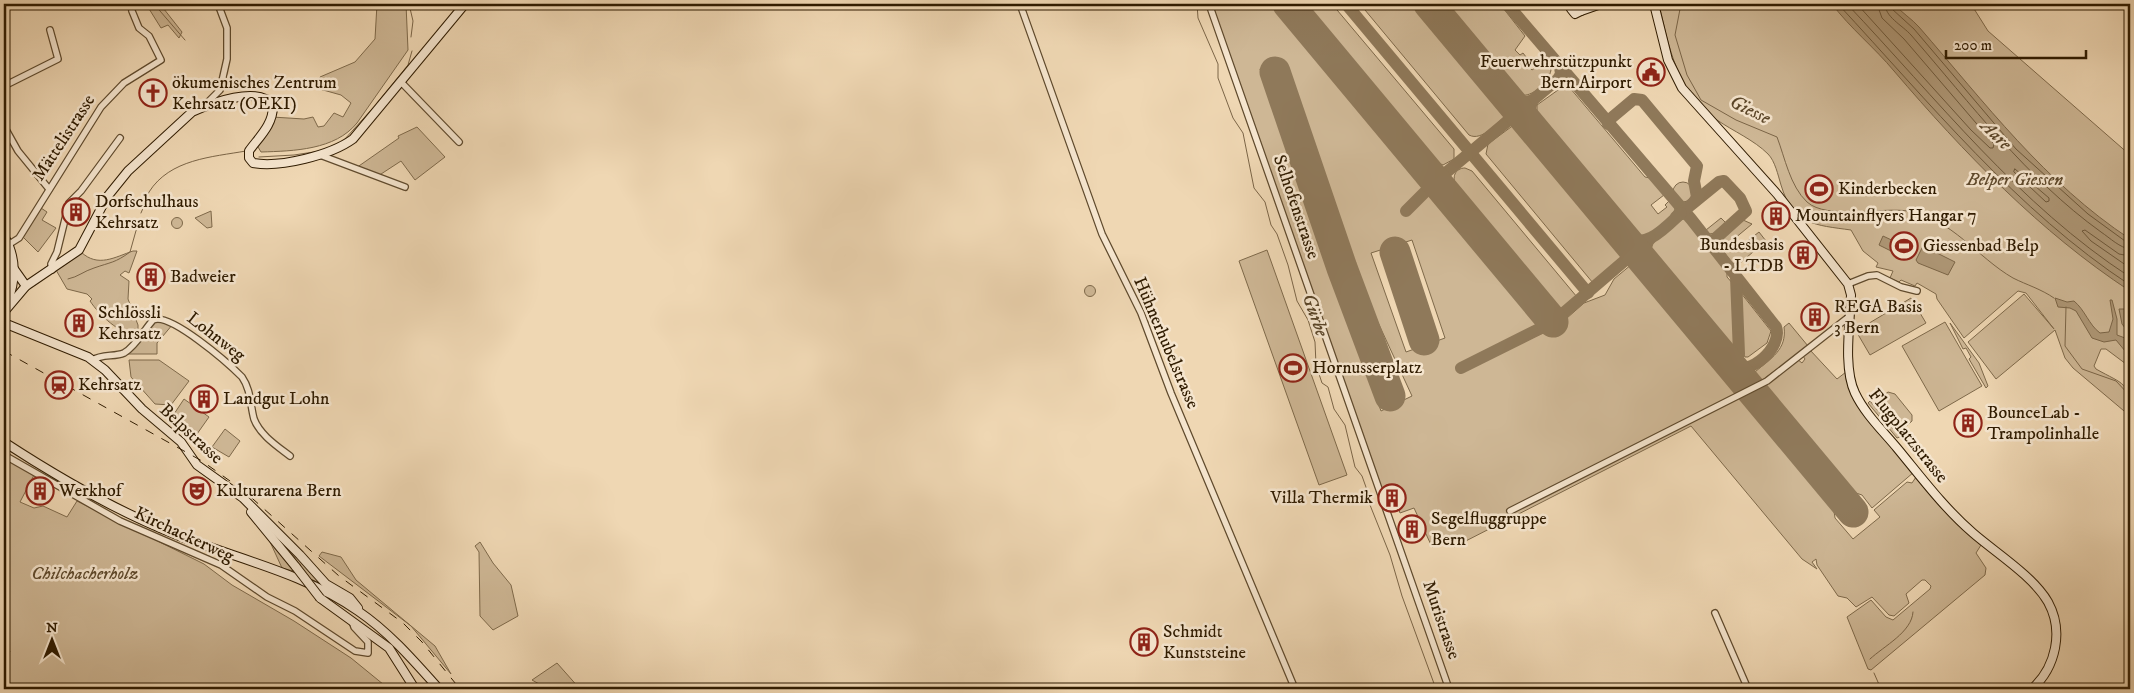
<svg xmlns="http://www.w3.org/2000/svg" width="2134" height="693" font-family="'IM FELL DW Pica',serif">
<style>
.green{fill:#ceb795;stroke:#7e694a;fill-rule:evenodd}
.water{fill:#ae9776;stroke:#7b6547}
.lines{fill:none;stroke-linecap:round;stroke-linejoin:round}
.shore{stroke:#6e593b;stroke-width:1}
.stream{stroke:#7b6547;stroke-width:1}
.taxiway{stroke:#8f795a;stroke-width:12}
.runway{stroke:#8f795a;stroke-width:31}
.street-casing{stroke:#5f4a2d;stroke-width:8}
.secondary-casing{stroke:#2f1b00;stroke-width:10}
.street{stroke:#f5e5ce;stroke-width:5.5}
.secondary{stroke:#f5e5ce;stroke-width:8}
.rail{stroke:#2f1b00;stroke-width:1;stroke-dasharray:9 9;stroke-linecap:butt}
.secondary-bridge-casing{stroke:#2f1b00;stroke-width:10;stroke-linecap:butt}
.secondary-bridge{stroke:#f5e5ce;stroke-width:8}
.labels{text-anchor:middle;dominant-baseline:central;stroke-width:5;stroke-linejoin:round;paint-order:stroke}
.poi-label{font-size:18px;fill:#2f1b00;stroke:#f5e5ce;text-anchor:start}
.street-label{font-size:18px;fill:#2f1b00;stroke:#f5e5ce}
.park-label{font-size:18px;font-style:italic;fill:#5f4a2d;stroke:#f5e5ce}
.water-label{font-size:19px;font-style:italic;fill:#5b4629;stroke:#f5e5ce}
</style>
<rect width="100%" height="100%" fill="#efd7b3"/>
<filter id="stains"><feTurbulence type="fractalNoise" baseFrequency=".004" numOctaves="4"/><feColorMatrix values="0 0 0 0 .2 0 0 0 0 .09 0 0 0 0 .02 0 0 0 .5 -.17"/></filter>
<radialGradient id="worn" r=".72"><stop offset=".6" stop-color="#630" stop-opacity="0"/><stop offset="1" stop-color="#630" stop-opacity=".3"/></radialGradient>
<g class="green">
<path d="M146,4H160L182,32L179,38L168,25L161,28Z"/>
<path d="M377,4H406L408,50L357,123C335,150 294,151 261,152L255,142L272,117L304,119L313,117L318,127L324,126L334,113L343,117L351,103L341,95L316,88L320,77L355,62L375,39Z"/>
<path d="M1212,4H1277L1543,323L1460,365L1462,371L1558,326L1584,303L1605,295L1614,279L1632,264L1739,391L1738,395H1742L1833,504L1835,518L1853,539L1880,517L1874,510L1907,482L1912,483L1916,477L1962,528L1981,545L1976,553L1986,568L1985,575L1871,670L1868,669L1847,617L1871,600L1886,617L1893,620L1930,589L1931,586L1925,580H1922L1906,594L1909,603L1894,616L1889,615L1872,597L1856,607L1847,598L1838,596L1817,565L1816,559L1812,562L1817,569L1802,559L1691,426L1454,547L1450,539L1432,547L1414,508L1400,513L1393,492L1383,495ZM1281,62L1350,262L1412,396L1381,411L1260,69ZM1412,240L1445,338L1406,352L1371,253Z"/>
<path d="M1305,4H1332L1454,149V159L1443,165L1436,162Z"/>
<path d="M1360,4H1414L1507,114C1498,122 1482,142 1469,135Z"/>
<path d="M1451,4H1500L1525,36L1515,50L1520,55L1523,53L1530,62L1527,65L1532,70L1546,60L1551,70C1549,82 1532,98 1520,95L1453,16L1450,11Z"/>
<path d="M1659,4H1971L1988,31L2130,155V367L2106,349H2101L2094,366L2096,369C2124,385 2130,381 2130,416L2073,368L2065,358L2055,330L1996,379L1968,342L2024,294L2054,329L2026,293L2018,291L1964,338L1937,299L1936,294L1917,283L1915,286L1901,280L1899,282L1890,278L1893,271L1876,267L1878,263L1863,251L1851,230C1815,225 1793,225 1781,185C1778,175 1775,161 1768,154C1754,140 1733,131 1717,120C1677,92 1669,48 1659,4Z"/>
<path d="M1565,85L1570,88L1645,177L1650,178L1664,195L1651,205L1658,214L1667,207L1665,205L1669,201L1675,208C1674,217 1656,233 1647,237C1642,239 1639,237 1635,234L1537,115V105Z"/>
<path d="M1515,124L1626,257L1593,283L1486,154L1488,144Z"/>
<path d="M417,127L445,157L415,180L401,161L378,176L356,168L399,138L398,136Z"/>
<path d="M1465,168L1472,171L1577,297L1562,312L1457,186C1451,178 1455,168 1465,168Z"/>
<circle cx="1683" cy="192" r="10"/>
<path d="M41,208L47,212L42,220L56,228L38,252L22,236Z"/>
<path d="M211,211L212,227L207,228L195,218Z"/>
<circle cx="177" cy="223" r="5.5"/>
<path d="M1721,218L1726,223L1717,233L1709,234L1706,230Z"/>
<path d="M1684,219L1691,224L1727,268V277L1735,286V354L1650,251C1649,239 1673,220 1684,219Z"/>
<path d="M1743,220L1752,224L1728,244L1735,251L1759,232L1766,241L1740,263L1733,264L1717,243L1720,237Z"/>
<path d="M1267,250L1347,475L1319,485L1239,261Z"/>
<path d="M133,251H137L129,273L125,271L120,275L129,281L128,299L138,325V337C119,333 100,316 90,301L92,299L87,294L67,289L56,270L81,252C98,268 115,257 133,251Z"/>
<circle cx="1090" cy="291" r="5.5"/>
<path d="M1741,293L1771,331L1767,343L1748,357H1745L1742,351Z"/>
<path d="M1911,298L1926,323L1870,355L1856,331Z"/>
<path d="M162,320L173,324L157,343V354H126L154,322Z"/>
<path d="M1945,322L1982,386L1939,411L1902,346Z"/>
<path d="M1789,323L1808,346L1761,381L1757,380L1755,372C1771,358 1787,350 1784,327Z"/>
<path d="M1950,323L1979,363L1988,386L1986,388L1969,359L1971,357L1966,348L1963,349Z"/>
<path d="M1810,350L1837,379L1846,372L1848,379L1914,472L1872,508L1862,495L1850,491L1761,385L1797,359L1802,363L1805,359L1803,356Z"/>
<path d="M129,360H159L189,381L171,405L155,404L131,377Z"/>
<path d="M1888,392L1895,394L1912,415V421L1904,428L1897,426L1879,404V399Z"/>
<path d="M184,399L209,417L197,434L172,417Z"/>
<path d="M1870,401L1900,437L1897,438L1868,403Z"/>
<path d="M225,429L240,441L229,457L212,447Z"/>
<path d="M4,456L34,475L20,502L34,508L43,506L67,517L77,501L204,564L232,585L294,621L351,658L389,689H4V655L10,652L4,634Z"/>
<path d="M272,529L322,584L308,578Z"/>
<path d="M266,533L297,572L282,568Z"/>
<path d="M480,542L493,563L511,585L518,616L493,630L480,616L479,552L475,546Z"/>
<path d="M322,552L341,557L356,580L435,646L451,674L411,626L319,556Z"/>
<path d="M557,663L580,689H548L532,680Z"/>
</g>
<g class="water">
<path d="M1832,4H1894C1902,13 1912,19 1919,27C1985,103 2045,183 2130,239V291C2040,232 1964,153 1894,71C1875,48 1850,28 1832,4Z"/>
<path d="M1883,236L1900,244L1895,253L1879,245Z"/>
<circle cx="1911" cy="244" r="5.5"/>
<path d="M1923,246L1955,262L1948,275L1918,263L1916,260Z"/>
<path d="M2055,298L2067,302L2074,301C2085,310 2089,325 2100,333L2109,332L2113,319L2110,300H2112L2117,319V335L2125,338L2130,344V357L2116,340L2104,342L2092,338L2076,311L2070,308L2058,307Z"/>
<path d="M2119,309H2124L2130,318V334L2122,324Z"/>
</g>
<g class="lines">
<g class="shore">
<path d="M1838,4C1930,103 2016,210 2130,285"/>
<path d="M1847,4C1937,99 2019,205 2130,277"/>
<path d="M1857,4L1971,130L1990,148H1993L1994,144L1904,39L1882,18L1877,4"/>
<path d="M1885,4C1885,17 1902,25 1911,35C1971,104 2026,178 2101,232C2110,238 2120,248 2130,249"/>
<path d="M1891,4L1892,9L1914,29L2016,149L2088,214L2125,241L2130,242"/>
<path d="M2015,169L2049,198V201L2046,202L2014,172Z"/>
<path d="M2130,256L2119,254L2085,230L2082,231L2091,241L2130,268"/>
</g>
<g class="stream">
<path d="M154,4L185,40"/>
<path d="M409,4L413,21L411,37"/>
<path d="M1197,4L1198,18L1218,64V78L1233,118L1243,133L1254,188L1265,202L1271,225L1277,234L1288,265L1297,301L1308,320L1315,342L1316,365L1322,383L1328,387L1334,409L1345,425L1355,467L1362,476L1367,490L1368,500L1390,555L1402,596L1436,689"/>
<path d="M1681,4L1675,35L1687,75L1701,100L1736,120L1777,137C1785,158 1790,186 1807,202C1827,220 1882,207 1908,211C1951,218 1978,258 2013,278C2027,285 2041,289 2054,298"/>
<path d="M377,103L408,65L412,51"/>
<path d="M344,140L373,108"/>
<path d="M259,157L294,155L320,151"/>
<path d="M141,213C144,207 146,198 149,192C170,159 212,157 246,151"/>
<path d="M68,279C78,277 84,271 94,268C111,262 115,263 130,252L139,220"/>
<path d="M2066,307L2065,346L2082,369L2116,381L2130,396"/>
<path d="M1870,659C1884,646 1912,632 1913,612"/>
<path d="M1874,673L1881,689"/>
</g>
<g class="taxiway">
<path d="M1346,4L1588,293"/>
<path d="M1443,4L1441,14L1445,23"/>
<path d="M1507,4L1691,219L1776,327C1783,347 1750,377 1731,366"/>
<path d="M1506,96L1519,103L1531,101"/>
<path d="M1532,101L1528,116L1533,128"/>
<path d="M1608,124L1609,120L1634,99L1642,100L1697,166L1694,181L1697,197L1694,202"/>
<path d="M1406,211L1436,181L1558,79L1561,74L1560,67"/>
<path d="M1676,217L1719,182L1724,181L1740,198L1746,211L1716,238L1714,247"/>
<path d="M1623,236C1644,252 1665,228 1681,213"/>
<path d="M1648,266L1644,254L1648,241"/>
<path d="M1736,277L1739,354"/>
<path d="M1461,368L1553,322L1650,239"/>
<path d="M1749,387L1746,377L1750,367"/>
</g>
<g class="runway">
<path d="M1288,4L1553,322"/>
<path d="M1429,4L1853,512"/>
<path d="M1275,72L1342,268L1390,396"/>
<path d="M1395,252L1424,340"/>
</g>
<g class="street-casing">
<g id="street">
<path d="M1020,4L1102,234L1141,313L1171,393L1295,689"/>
<path d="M1209,4L1449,689"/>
<path d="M401,82L459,142"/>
<path d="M4,86L58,59L50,30"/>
<path d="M204,106L220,90L227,59V28L218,4"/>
<path d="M4,126L18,151L49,189"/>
<path d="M320,155L405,187"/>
<path d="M8,245L19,238L101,107L124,83L161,60L149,36L139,28L132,11"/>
<path d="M52,270L51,264L57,252L69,203L81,191L120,138"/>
<path d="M1848,284L1868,276L1877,275L1901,287L1917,291"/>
<path d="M93,360C101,354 115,357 124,353C136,346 144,330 153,320C170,312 228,363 242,377C251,390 250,404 254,419C260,435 277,446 290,456"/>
<path d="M4,455L120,521L221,565L267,597L295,611L355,651L368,653V642L354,627L352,621"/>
<path d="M1510,511L1767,381L1850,316"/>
<path d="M1715,613L1748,689"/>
</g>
</g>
<g class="secondary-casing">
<g id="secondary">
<path d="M1575,4L1571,9L1575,14L1581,11L1579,5"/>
<path d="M1654,4L1668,60L1682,88L1777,194L1848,284L1851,295C1850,324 1843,368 1855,393C1865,414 1883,431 1897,448C1921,477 1944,508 1973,533C1996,553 2033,576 2048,602C2064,631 2056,667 2032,689"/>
<path d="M1581,11L1601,4"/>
<path d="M4,236C17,258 16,281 7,303"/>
<path d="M14,269L26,286"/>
<path d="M4,312L26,286L79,250L107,197L128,171L192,112C209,104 260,84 273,106C273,125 259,137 249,151V158L253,163C280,168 331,155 353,139L465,4"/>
<path d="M4,323L88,357L105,370L142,409L181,442L197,465L243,498L300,555L326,584L350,598L358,608"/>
<path d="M4,442C59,478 116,511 177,535C237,559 304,573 358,611C389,632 414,661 439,689"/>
<path d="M251,512L296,567"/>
<path d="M320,598L389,648L415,689"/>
</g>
</g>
<use href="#street" class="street"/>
<use href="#secondary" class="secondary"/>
<path class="rail" d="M4,351L202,461L244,491L339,576L403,623L422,642L460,689"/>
<g class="secondary-bridge-casing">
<path id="secondary-bridge" d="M296,567L320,598"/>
</g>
<use href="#secondary-bridge" class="secondary-bridge"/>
</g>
<defs>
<g id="civic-ring" transform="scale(1.4375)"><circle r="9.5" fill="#f5e5ce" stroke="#8f2418" stroke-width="1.5"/><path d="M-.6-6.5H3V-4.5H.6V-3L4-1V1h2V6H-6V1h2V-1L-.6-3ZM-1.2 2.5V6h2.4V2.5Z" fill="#8f2418"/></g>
<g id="church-ring" transform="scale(1.4375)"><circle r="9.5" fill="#f5e5ce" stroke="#8f2418" stroke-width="1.5"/><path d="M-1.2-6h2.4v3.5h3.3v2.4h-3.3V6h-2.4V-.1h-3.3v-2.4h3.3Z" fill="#8f2418"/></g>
<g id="stadium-ring" transform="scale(1.4375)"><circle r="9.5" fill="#f5e5ce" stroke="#8f2418" stroke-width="1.5"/><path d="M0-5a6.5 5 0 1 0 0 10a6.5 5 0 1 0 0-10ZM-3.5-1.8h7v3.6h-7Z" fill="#8f2418"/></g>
<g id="building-ring" transform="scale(1.4375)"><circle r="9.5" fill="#f5e5ce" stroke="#8f2418" stroke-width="1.5"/><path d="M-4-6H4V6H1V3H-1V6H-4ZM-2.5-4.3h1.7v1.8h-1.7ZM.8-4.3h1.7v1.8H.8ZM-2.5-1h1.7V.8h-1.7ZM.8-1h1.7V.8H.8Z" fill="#8f2418"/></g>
<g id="station-ring" transform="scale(1.4375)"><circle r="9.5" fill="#f5e5ce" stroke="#8f2418" stroke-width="1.5"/><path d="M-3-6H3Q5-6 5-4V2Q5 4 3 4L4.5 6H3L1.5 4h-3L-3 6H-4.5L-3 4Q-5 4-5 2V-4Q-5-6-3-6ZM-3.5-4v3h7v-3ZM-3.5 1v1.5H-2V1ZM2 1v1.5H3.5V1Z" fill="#8f2418"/></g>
<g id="theatre-ring" transform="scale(1.4375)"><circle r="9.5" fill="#f5e5ce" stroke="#8f2418" stroke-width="1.5"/><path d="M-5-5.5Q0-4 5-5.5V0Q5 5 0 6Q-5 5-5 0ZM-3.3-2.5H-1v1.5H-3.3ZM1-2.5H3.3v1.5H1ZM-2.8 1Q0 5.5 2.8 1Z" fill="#8f2418"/></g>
</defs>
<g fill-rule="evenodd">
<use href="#civic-ring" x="1651" y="72"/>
<use href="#church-ring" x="153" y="93"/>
<use href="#stadium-ring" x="1819" y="189"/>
<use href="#building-ring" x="76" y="212"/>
<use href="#building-ring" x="1776" y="216"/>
<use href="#stadium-ring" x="1904" y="246"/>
<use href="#building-ring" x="1803" y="255"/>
<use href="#building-ring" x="151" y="277"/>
<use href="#building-ring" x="1815" y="317"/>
<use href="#building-ring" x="79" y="323"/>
<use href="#stadium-ring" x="1293" y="368"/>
<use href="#station-ring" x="59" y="385"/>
<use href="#building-ring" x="204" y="399"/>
<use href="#building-ring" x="1968" y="423"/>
<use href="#building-ring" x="40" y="491"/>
<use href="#theatre-ring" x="197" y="491"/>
<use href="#building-ring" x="1392" y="498"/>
<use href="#building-ring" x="1412" y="529"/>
<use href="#building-ring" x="1144" y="642"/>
</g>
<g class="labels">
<g class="poi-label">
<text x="1632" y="62" text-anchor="end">Feuerwehrstützpunkt<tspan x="1632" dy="21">Bern Airport</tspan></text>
<text x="172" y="83">ökumenisches Zentrum<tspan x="172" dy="21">Kehrsatz (OEKI)</tspan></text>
<text x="1838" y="189">Kinderbecken</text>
<text x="95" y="202">Dorfschulhaus<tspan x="95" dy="21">Kehrsatz</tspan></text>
<text x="1795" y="216">Mountainflyers Hangar 7</text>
<text x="1784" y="245" text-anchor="end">Bundesbasis<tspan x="1784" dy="21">- LTDB</tspan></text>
<text x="1923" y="246">Giessenbad Belp</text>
<text x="170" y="277">Badweier</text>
<text x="1834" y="307">REGA Basis<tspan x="1834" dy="21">3 Bern</tspan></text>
<text x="98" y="313">Schlössli<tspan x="98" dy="21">Kehrsatz</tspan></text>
<text x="1312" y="368">Hornusserplatz</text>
<text x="78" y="385">Kehrsatz</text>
<text x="223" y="399">Landgut Lohn</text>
<text x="1987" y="413">BounceLab -<tspan x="1987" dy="21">Trampolinhalle</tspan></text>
<text x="59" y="491">Werkhof</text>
<text x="216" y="491">Kulturarena Bern</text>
<text x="1373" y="498" text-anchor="end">Villa Thermik</text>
<text x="1431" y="519">Segelfluggruppe<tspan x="1431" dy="21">Bern</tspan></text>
<text x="1163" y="632">Schmidt<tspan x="1163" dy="21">Kunststeine</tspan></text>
</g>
<g class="street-label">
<text transform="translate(64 138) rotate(-57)">Mättelistrasse</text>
<text transform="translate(1296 207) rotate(71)">Selhofenstrasse</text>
<text transform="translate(216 337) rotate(38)">Lohnweg</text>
<text transform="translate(1166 343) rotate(67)">Hühnerhubelstrasse</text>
<text transform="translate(191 434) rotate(43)">Belpstrasse</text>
<text transform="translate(1908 436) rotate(51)">Flugplatzstrasse</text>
<text transform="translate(184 535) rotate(25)">Kirchackerweg</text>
<text transform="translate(1441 620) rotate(71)">Muristrasse</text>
</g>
<g class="park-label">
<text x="2015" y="180">Belper Giessen</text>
<text x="85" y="574">Chilchacherholz</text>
</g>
<g class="water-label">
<text transform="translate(1750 110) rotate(26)">Giesse</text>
<text transform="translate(1996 135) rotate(44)">Aare</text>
<text transform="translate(1315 315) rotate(70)">Gürbe</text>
</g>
</g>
<rect width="2134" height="693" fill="none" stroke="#efd7b3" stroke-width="20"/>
<rect x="5" y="5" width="2124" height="683" fill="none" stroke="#2f1b00" stroke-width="2.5"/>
<rect x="10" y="10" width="2114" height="673" fill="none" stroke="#2f1b00"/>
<g transform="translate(52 640)" stroke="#f5e5ce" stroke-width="4" paint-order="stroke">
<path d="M0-4L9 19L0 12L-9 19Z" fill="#2f1b00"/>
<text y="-8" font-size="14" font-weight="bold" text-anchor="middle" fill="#2f1b00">N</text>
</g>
<path d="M1946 50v8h140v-8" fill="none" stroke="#2f1b00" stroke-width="2.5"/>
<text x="1954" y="50" font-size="15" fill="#2f1b00" stroke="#f5e5ce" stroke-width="4" paint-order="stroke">200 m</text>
<rect width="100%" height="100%" filter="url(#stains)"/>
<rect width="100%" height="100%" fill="url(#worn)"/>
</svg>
